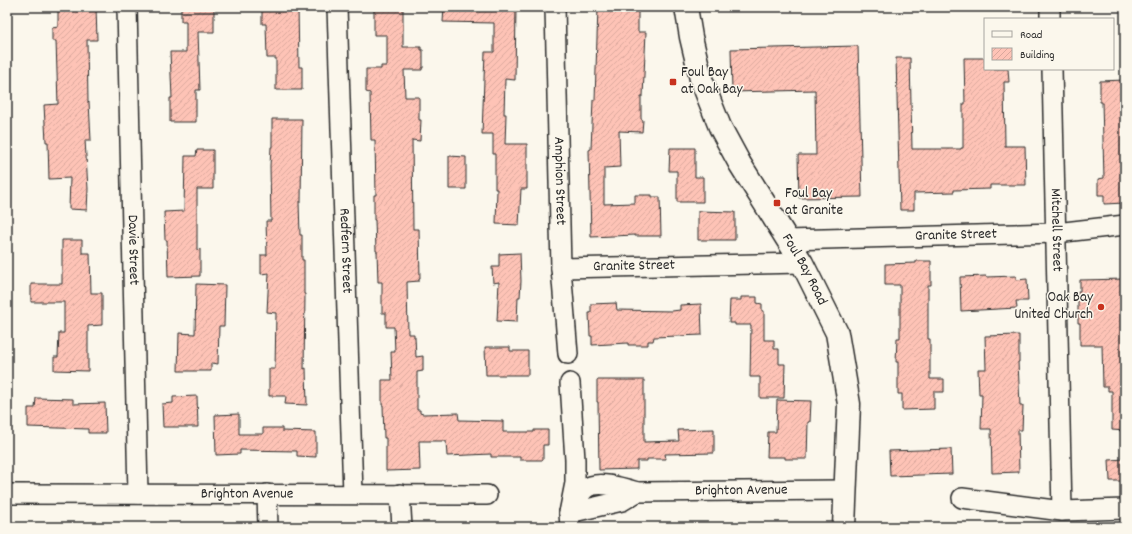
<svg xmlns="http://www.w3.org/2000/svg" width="1132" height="534" font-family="Dekko,sans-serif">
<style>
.building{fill:url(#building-hatch);stroke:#2b2b2b}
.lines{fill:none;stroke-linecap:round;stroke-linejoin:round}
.minor-casing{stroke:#2b2b2b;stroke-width:22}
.tertiary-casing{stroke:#2b2b2b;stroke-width:25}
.minor{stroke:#fbf7ec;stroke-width:19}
.tertiary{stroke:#fbf7ec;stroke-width:22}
.poi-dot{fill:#c8321e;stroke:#fbf7ec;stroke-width:1.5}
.labels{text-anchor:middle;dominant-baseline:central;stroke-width:3;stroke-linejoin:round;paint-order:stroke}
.poi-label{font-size:15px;fill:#2b2b2b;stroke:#fbf7ec;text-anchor:start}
.street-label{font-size:15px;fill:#2b2b2b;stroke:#fbf7ec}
</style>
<defs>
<pattern id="building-hatch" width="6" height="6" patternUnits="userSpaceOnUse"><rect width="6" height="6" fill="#fec3b6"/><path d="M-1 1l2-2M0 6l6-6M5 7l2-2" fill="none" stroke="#daa89d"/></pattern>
</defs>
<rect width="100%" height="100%" fill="#fbf7ec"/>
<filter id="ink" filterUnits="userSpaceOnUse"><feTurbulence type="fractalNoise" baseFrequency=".025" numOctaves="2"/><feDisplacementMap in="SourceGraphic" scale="8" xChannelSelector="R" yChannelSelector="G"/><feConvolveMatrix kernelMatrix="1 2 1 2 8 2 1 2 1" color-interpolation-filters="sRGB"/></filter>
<g filter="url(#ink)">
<g class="building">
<path d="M58,7H96L97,40H87L88,103L89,102L91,140H85L88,189L87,210L69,209L70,178L49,179L48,142H46L44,105L58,104L56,41H52V28L58,27Z"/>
<path d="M181,7H214V32H198L200,90H196V122H170V98H172L170,52H186V21H181Z"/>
<path d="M262,7H298L299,67H302V90H276V58H267L266,24H262Z"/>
<path d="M374,7H403V47H421V50H423V68H422V70H404L405,97H419V120H421L420,141L412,140L413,229H419L420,279H419V281L407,282L408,334H414V337H415L416,357L423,356V371L417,372V410H420V413L423,414L458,413L459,420L503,421V432H534V430H548V445H543V460H520V457H491V454L447,456L446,441H419L420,470L386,471V438H384L383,405H382V380H392L391,352H395L394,327H386V313H382V282H378L377,251H376L375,220H374V195H376L375,140H371L370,93L366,92V69H381V66H387V35H374Z"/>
<path d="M444,7H516L515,80L505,79L504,114H506L505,144H527V189H521L519,225L496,224L497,189H495V154H493V134H482L485,52H494V23L443,22Z"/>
<path d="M598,7H638V32H646L643,96H641V119L643,120L642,132L619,131L620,167L604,168V204L635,203V195H652V197H660L661,236H635V235L591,237L589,150L591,149L593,100H595Z"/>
<path d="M858,46L862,197L799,198L798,155H816L815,90L732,92L731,49Z"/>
<path d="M896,58H910L912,149H961V148H963V104H965L964,58H985V69H1008L1009,82H1004L1005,146H1025L1026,185H990V189L954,190V192L914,193V210H900Z"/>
<path d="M1125,80V203L1104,204V195H1098V179L1104,178L1102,102H1100V81Z"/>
<path d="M272,119H302L301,202H299L300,235H302V260H304V294H305L304,369L306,368L307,405L285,404L286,396H269V369H275L276,313L267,312L269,273L261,274V255H267L266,221H271L270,166L271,147H272Z"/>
<path d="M670,148H695V177H703V202H677V171H669Z"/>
<path d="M197,150H213V189H197V250L200,249V276L168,277L167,240H165L164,212L184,211L185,156H196Z"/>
<path d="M449,156L466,157V189H449Z"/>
<path d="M698,211L735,212V240H698Z"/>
<path d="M62,240H82V253H90L91,293H102V325L88,326V371L54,370V357H58L59,333H64V302H31V284H62Z"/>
<path d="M520,253L521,281L520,297H518L517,322L497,321L499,282L493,283L492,267H499V254Z"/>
<path d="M916,261H931V285H928V339H930V379H944V392H934V409L902,410V394H898V362H896L897,338H900V285H885V264L916,263Z"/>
<path d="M986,276V277L1016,276V280L1027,279L1028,301H1016L1017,308L961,311L960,277Z"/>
<path d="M1125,279V431L1112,430V391H1108V387H1103L1102,345H1080V323H1078V291H1080V280Z"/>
<path d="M196,284L225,285L224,326H219L218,364L211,363V371H178L179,333L195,334Z"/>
<path d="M741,297H757V303L762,304V311H764V340H774V349H779V364H785L784,398H760V377H750L751,325H735V323H729L730,300H741Z"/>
<path d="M616,303L617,310L672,311L680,310V305L701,304L702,335L654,337L653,341H648V345H628V343L592,345V336H590L589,313H591V304Z"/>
<path d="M1019,335V362H1018L1020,406H1023L1022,430H1018L1019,472L992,473L991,429H981L982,394H979L978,369H986L985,336Z"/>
<path d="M485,347H510V351H528V375H486Z"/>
<path d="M597,380H644V442L679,441L678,430L714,429V453L665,454L666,459H647V461H637V469L599,470L598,402H597Z"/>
<path d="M197,396L198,427H163L162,404L173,403V397Z"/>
<path d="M36,398L73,399V404L105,403L106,433H88V429L28,427V408H35Z"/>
<path d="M777,400L811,401L810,422H808L807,459H785V457H767L768,432H776Z"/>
<path d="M239,414V434H263V428H282V431L316,432V457L297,456V451L240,450V454L216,455L215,415Z"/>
<path d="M951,449L952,474L890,476L889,451Z"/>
<path d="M1125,459V481H1110L1109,460Z"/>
</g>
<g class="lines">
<g class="minor-casing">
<g id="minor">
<path id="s1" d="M127,7L138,494"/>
<path id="s2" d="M337,7L353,494"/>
<path id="s3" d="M555,7L561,268L568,354"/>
<path d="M1050,7V19"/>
<path id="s4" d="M1052,69L1062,511"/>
<path id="s5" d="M787,240L1056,233L1125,225"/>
<path id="s6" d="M561,268L802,263"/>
<path d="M570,383L575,460V483L569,513L570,527"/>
<path id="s7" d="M7,494L487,495"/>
<path d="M267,494L268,527"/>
<path d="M400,494L402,527"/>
<path d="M962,498L1062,511L1125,509"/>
<path id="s8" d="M569,513C573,507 580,493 585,489C597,479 624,488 637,492L846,490"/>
<path d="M569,513L622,501L637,492"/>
</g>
</g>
<g class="tertiary-casing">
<g id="tertiary">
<path id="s9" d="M686,7L691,37L701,79L720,127L740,164L802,263L837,333L849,404L844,527"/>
</g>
</g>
<use href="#minor" class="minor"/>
<use href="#tertiary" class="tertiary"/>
</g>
</g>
<g class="poi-dot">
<rect x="669" y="78" width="8" height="8" rx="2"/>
<rect x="773" y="199" width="8" height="8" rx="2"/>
<circle cx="1101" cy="307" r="4"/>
</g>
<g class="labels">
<g class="poi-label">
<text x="681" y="73">Foul Bay<tspan x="681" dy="17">at Oak Bay</tspan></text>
<text x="785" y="194">Foul Bay<tspan x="785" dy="17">at Granite</tspan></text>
<text x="1093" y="298" text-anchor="end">Oak Bay<tspan x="1093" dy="17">United Church</tspan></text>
</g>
<g class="street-label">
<text stroke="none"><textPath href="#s3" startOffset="174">Amphion Street</textPath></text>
<text stroke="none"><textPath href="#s4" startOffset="161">Mitchell Street</textPath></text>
<text stroke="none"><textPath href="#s5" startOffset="169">Granite Street</textPath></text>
<text stroke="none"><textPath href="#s1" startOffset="243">Davie Street</textPath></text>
<text stroke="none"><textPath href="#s2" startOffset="244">Redfern Street</textPath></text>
<text stroke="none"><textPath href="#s6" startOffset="73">Granite Street</textPath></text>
<text stroke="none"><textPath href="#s9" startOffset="291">Foul Bay Road</textPath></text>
<text stroke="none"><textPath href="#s8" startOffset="187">Brighton Avenue</textPath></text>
<text stroke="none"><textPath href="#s7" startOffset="240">Brighton Avenue</textPath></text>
</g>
</g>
<rect width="1132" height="534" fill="none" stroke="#fbf7ec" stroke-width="24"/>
<rect x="12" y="12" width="1108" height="510" fill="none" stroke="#2b2b2b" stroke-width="1.5" filter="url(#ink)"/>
<rect x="984" y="18" width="130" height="52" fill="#fbf7ec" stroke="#a8a59f"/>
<rect x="992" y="31" width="20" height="6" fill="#fbf7ec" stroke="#a8a59f"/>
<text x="1020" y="38" font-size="12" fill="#2b2b2b">Road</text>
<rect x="992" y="48" width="20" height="12" fill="url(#building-hatch)" stroke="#a8a59f"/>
<text x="1020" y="58" font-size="12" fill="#2b2b2b">Building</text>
</svg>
